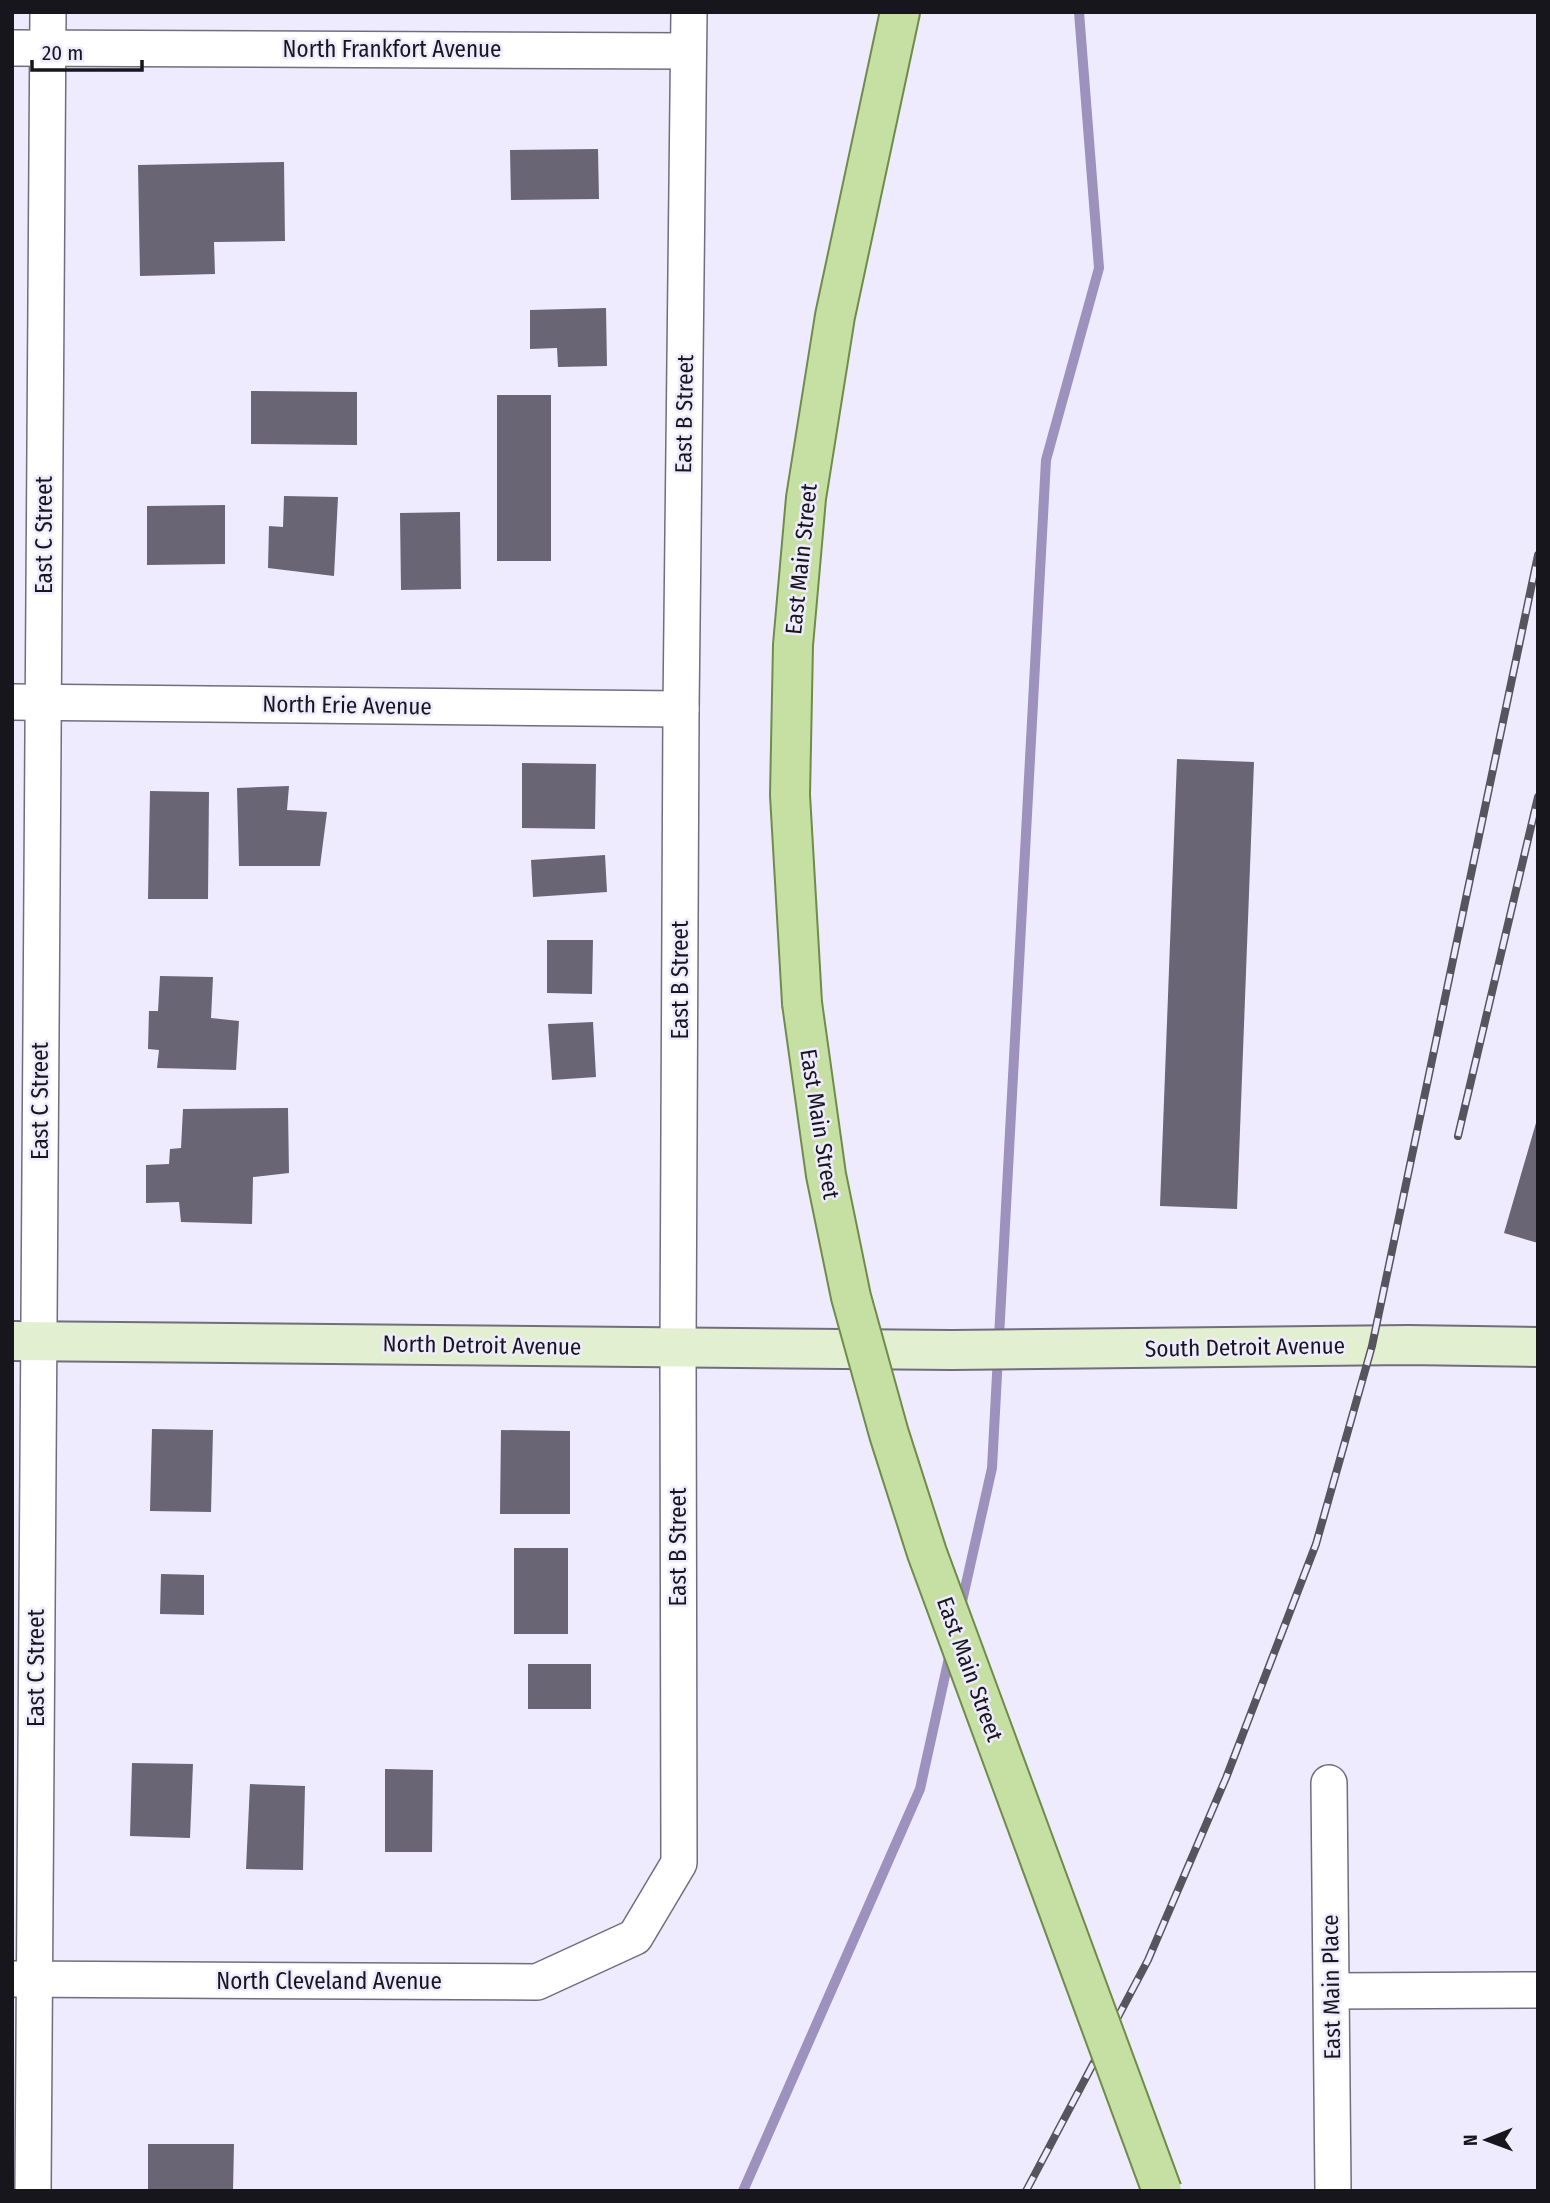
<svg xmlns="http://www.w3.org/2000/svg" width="1550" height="2203" font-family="'Fira Sans Condensed',sans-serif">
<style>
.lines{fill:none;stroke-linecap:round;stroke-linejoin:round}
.stream{stroke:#9d92be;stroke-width:10}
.building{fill:#696575}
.street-casing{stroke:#716d7d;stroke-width:38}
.secondary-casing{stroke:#716d7d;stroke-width:42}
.primary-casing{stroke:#6f8c4b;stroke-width:42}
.street{stroke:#fff;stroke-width:35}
.secondary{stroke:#e2efd0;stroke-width:38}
.primary{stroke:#c5e0a2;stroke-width:38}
.rail-casing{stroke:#56555e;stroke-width:8}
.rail{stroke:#efebfe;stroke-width:5;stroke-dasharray:16;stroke-linecap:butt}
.primary-bridge-casing{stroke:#6f8c4b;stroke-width:42;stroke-linecap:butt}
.primary-bridge{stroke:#c5e0a2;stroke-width:38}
.labels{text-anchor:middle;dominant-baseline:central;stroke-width:5;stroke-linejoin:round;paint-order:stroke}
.street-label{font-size:23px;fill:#17161c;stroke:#efebfe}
</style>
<rect width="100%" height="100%" fill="#efebfe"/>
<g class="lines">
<g class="stream">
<path d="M961,1606L992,1468L1046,460L1099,268L1079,12"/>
<path d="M743,2191L920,1789L950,1653"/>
</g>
</g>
<g class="building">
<path d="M598,149L599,199L511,200L510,150Z"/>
<path d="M284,162L285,241L214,242L215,274L140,276L138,165Z"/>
<path d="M606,308L607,366L558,367L557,348L530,349V310Z"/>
<path d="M251,391L357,392V445L251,444Z"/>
<rect x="497" y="395" width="54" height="166"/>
<path d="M284,496L338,497L334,576L268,568L269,526L283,527Z"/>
<path d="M225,505V564L147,565V506Z"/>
<path d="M460,512L461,589L401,590L400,513Z"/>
<path d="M1177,759L1254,762L1237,1209L1160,1206Z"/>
<path d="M522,763L596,764L595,829L522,828Z"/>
<path d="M289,786L287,810L327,812L320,866H239L237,788Z"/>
<path d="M150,791L209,792L208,899H148Z"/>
<path d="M605,855L607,892L533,897L531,860Z"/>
<path d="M547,940H593L592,994L547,993Z"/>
<path d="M160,976L213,977L211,1018L239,1021L236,1070L157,1068L159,1050L148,1049L149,1011H158Z"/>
<path d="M593,1022L596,1077L552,1080L548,1024Z"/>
<path d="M288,1108L289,1173L253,1177L252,1224L181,1222L179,1202L146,1203V1165L169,1164L170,1149L181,1148L183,1109Z"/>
<path d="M1538,1116V1243L1504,1233Z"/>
<path d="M152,1429L213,1430L211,1512L150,1511Z"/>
<path d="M501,1430L570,1431V1514H500Z"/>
<rect x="514" y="1548" width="54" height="86"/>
<path d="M161,1574L204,1575V1615L160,1614Z"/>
<rect x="528" y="1664" width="63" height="45"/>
<path d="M132,1763L193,1764L190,1838L130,1836Z"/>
<path d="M385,1769L433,1770L432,1852H385Z"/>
<path d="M250,1784L305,1786L303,1870L246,1869Z"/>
<path d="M148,2144H234L233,2191H148Z"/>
</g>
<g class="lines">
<g class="street-casing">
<g id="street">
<path d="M12,48L688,51"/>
<path d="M12,702L681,709"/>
<path d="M1329,1783L1333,2191"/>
<path d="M12,1979L537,1982L635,1937L679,1863L678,1347L681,709L689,12"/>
<path d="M1332,1991L1538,1990"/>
<path d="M33,2191L48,12"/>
</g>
</g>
<g class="secondary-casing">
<path id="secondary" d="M12,1341L952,1350L1408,1345L1538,1347"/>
</g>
<g class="primary-casing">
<path id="primary" d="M802,1003L790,795L793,645L806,498L835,316L900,12"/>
</g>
<use href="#street" class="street"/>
<use href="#secondary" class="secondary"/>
<use href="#primary" class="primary"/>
<g class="rail-casing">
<g id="rail">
<path d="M1458,1136L1538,797"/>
<path d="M1026,2191L1148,1960L1226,1778L1316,1544L1372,1346L1538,555"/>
</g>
</g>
<use href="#rail" class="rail"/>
<g class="primary-bridge-casing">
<path id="primary-bridge" d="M802,1003L826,1175L851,1297L889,1434L927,1553L1162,2191"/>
</g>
<use href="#primary-bridge" class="primary-bridge"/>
</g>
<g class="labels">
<g class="street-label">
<text x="392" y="49">North Frankfort Avenue</text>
<text transform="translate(684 414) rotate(-89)">East B Street</text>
<text transform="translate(44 535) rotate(-90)">East C Street</text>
<text transform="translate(801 559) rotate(-84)">East Main Street</text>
<text transform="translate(347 705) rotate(1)">North Erie Avenue</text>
<text transform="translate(680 980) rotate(-90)">East B Street</text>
<text transform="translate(40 1101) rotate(-90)">East C Street</text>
<text transform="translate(820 1124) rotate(81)">East Main Street</text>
<text transform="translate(482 1345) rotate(1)">North Detroit Avenue</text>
<text transform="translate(1245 1347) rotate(-1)">South Detroit Avenue</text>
<text transform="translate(678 1547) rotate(-90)">East B Street</text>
<text transform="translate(36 1668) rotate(-90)">East C Street</text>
<text transform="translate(970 1669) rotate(70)">East Main Street</text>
<text x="329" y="1981">North Cleveland Avenue</text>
<text transform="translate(1331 1987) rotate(-91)">East Main Place</text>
</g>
</g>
<rect width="1550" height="2203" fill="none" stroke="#17161c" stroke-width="28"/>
<g transform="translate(1487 2140) rotate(269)" stroke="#efebfe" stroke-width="5" paint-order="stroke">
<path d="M0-5L12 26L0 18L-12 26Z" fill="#17161c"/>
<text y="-10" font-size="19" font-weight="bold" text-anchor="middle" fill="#17161c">N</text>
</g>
<path d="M32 60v10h110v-10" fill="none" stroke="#17161c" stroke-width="3.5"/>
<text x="42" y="60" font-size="21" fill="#17161c" stroke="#efebfe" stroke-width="5" paint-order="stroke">20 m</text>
</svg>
